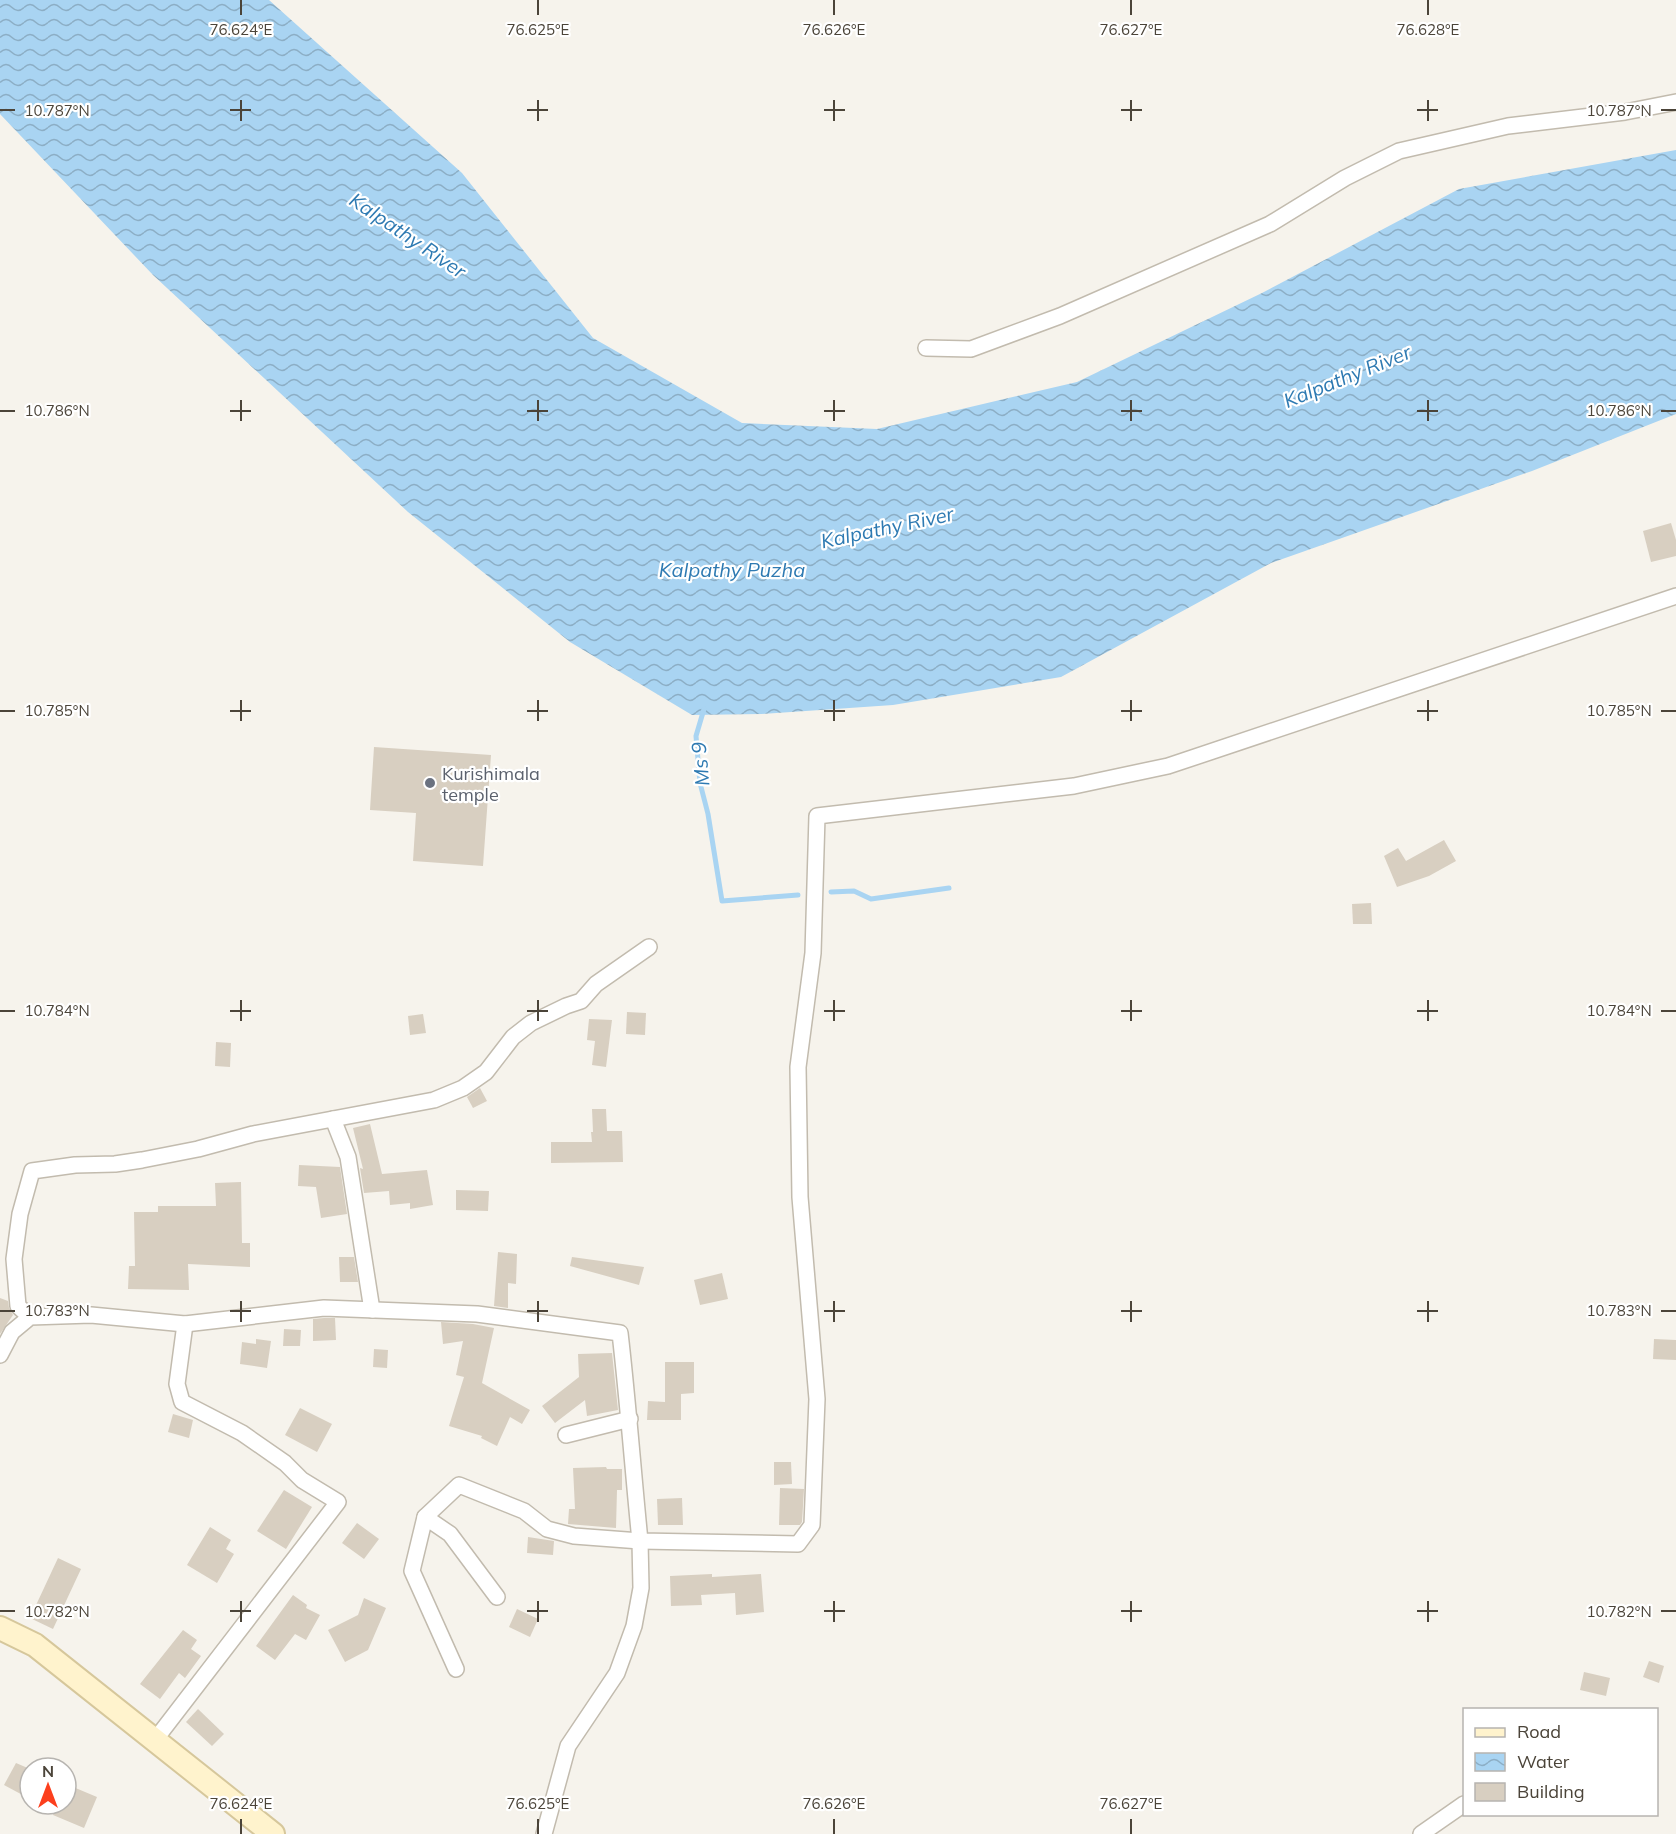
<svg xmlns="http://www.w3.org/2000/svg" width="1676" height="1834" font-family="Mulish,sans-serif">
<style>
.water{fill:url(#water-waves)}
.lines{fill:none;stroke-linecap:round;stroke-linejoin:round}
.stream{stroke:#a9d4f2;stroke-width:5}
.building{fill:#d8cfc1}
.street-casing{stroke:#c2bbae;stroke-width:18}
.secondary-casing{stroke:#d6c79b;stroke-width:26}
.street{stroke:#fff;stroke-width:15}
.secondary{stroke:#fff3cd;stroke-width:22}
.ticks{fill:none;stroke:#4b4439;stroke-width:2}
.worship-dot{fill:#6b7280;stroke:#fff;stroke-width:2}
.labels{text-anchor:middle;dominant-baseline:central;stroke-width:4.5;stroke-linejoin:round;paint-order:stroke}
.worship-label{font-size:18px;fill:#5b616d;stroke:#fff;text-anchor:start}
.water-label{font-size:20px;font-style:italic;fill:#2e7ab2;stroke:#fff}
.ticks-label{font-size:15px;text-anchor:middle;fill:#4b4439;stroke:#fff;stroke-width:4.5;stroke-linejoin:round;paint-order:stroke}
</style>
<defs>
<pattern id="water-waves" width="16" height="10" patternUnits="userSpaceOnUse" patternTransform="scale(1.5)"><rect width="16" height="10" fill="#a9d4f2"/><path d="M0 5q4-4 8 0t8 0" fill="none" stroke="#8caec5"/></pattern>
</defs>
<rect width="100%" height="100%" fill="#f6f3ec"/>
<path class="water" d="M0,0H269L462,173L593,338L742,423L877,429L1077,382L1262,293L1459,189L1676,150V414L1532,471L1271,563L1061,677L893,705L762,714L692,715L570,642L408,512L153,275L0,114Z"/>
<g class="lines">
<g class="stream">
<path d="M704,709L696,736L700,783L708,814L722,901L798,895"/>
<path d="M831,892L854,891L871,899L949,888"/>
</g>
</g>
<g class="building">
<path d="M1671,523L1676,540V556L1651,562L1643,531Z"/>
<path d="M374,747L491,755L483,866L413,861L416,813L370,810Z"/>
<path d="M1444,840L1456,861L1429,876L1397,887L1384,856L1398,848L1406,861Z"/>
<path d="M1371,903L1372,924H1353L1352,904Z"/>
<path d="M627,1012L646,1013L645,1035L626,1034Z"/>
<path d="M423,1014L426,1033L410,1035L408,1016Z"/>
<path d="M589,1019L612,1020L606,1067L592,1065L595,1041L587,1040Z"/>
<path d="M216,1042L231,1043L230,1067L215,1066Z"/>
<path d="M480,1088L487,1101L473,1108L467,1097Z"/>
<path d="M592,1109H606L607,1131H622L623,1162L551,1163V1142H592L591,1132H593Z"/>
<path d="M370,1124L382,1174L427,1170L433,1205L410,1209V1203L390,1205L389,1191L364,1193L360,1168L363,1169L353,1128Z"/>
<path d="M299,1165L340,1167L347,1214L321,1218L316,1187L298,1186Z"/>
<path d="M241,1182L242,1243H250V1267L188,1264L189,1290L128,1289L129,1266H135L134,1212H158V1206H216L215,1183Z"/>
<path d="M456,1190L489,1191L488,1211L456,1210Z"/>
<path d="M498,1252L517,1254L516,1284L508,1283V1308L494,1306Z"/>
<path d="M339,1257H354L358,1282H340Z"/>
<path d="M572,1257L644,1267L639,1285L570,1266Z"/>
<path d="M722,1273L728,1299L700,1305L694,1280Z"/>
<path d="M0,1298L8,1301L9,1308L13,1315L0,1334Z"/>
<path d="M324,1318H335L336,1340L313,1341V1319Z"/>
<path d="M441,1322L473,1324L494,1328L482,1383L530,1410L522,1424L510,1417L497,1446L481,1438L482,1436L449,1426L464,1377L456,1375L463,1341L443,1344Z"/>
<path d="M284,1329L301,1330L300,1346H283Z"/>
<path d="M256,1339L271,1341L267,1368L240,1364L242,1342L256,1344Z"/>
<path d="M1654,1339L1676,1340V1360L1653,1359Z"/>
<path d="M374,1349L388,1350L387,1368L373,1367Z"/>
<path d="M612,1353L618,1410L587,1416L585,1400L555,1423L542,1406L579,1377L578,1354Z"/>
<path d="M665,1362H694V1393L681,1394V1420H647L648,1401L665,1402Z"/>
<path d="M300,1408L332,1424L317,1452L285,1435Z"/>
<path d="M173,1414L193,1420L189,1438L168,1432Z"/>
<path d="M774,1462H791L792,1484L774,1485Z"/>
<path d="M606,1467L607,1469H622V1490H617L616,1528L568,1524L569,1509H575L573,1468Z"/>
<path d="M780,1488L804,1489L802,1522L800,1525H779Z"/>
<path d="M284,1490L312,1507L286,1549L257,1531Z"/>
<path d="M682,1498L683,1525H658L657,1499Z"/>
<path d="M357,1523L379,1539L364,1559L342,1543Z"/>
<path d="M210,1527L231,1540L226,1549L234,1554L217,1583L187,1565Z"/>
<path d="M528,1537L554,1541L553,1555L527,1553Z"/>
<path d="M58,1558L81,1569L53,1629L30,1618Z"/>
<path d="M712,1574V1577L761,1574L764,1612L736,1615L735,1593L701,1595L702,1605L671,1606L670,1576Z"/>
<path d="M293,1595L307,1605L306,1608L320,1615L306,1640L295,1634L275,1660L256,1646Z"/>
<path d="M364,1598L386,1608L368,1650L345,1662L328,1630L358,1615Z"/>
<path d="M517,1609L538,1619L530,1637L509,1627Z"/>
<path d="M183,1630L197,1640L191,1649L201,1656L185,1678L179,1673L160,1699L140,1684Z"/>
<path d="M1649,1661L1664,1666L1659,1683L1643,1677Z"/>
<path d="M1584,1672L1610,1678L1606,1696L1580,1690Z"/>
<path d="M198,1709L224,1734L212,1746L186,1722Z"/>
<path d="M16,1763L30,1769V1799L4,1785Z"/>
<path d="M66,1784L97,1797L84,1828L53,1815L57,1804H66Z"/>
</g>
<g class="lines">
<g class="street-casing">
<g id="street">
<path d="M926,348L971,349L1060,316L1270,224L1345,178L1399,151L1508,126L1625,112L1676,102"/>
<path d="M333,1119L348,1157L372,1310"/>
<path d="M30,1317L18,1306L14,1259L20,1214L32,1171L75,1165L115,1164L142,1160L198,1149L253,1134L434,1100L463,1088L486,1072L513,1037L531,1023L566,1006L581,1001L596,984L649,947"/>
<path d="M0,1355L12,1332L30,1317L91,1315L185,1324L324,1308L477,1314L620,1333C628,1402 633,1471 640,1541L798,1544L812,1525L817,1399L800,1197L798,1067L813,953L817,816L1074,786L1168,766L1676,596"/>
<path d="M566,1435L630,1419"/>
<path d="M425,1517L459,1485L524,1511L547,1529L574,1536L640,1541L641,1588L634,1626L617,1673L568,1746L544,1834"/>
<path d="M456,1669L412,1571L425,1517L450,1534L497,1597"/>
<path d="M155,1740L338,1502L302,1480L285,1463L242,1433L182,1402L177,1384L185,1324"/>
<path d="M1421,1834L1464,1804"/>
</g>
</g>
<g class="secondary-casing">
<path id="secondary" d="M0,1628L35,1645L273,1834"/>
</g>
<use href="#street" class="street"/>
<use href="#secondary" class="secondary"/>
</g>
<path class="ticks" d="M241,0V15M538,0V15M834,0V15M1131,0V15M1428,0V15M241,100V121M538,100V121M834,100V121M1131,100V121M1428,100V121M0,110H15M230,110H251M527,110H548M824,110H845M1121,110H1142M1417,110H1438M1661,110H1676M241,400V421M538,400V421M834,400V421M1131,400V421M1428,400V421M0,411H15M230,411H251M527,411H548M824,411H845M1121,411H1142M1417,411H1438M1661,411H1676M241,700V721M538,700V721M834,700V721M1131,700V721M1428,700V721M0,711H15M230,711H251M527,711H548M824,711H845M1121,711H1142M1417,711H1438M1661,711H1676M241,1000V1021M538,1000V1021M834,1000V1021M1131,1000V1021M1428,1000V1021M0,1011H15M230,1011H251M527,1011H548M824,1011H845M1121,1011H1142M1417,1011H1438M1661,1011H1676M241,1301V1322M538,1301V1322M834,1301V1322M1131,1301V1322M1428,1301V1322M0,1311H15M230,1311H251M527,1311H548M824,1311H845M1121,1311H1142M1417,1311H1438M1661,1311H1676M241,1601V1622M538,1601V1622M834,1601V1622M1131,1601V1622M1428,1601V1622M0,1611H15M230,1611H251M527,1611H548M824,1611H845M1121,1611H1142M1417,1611H1438M1661,1611H1676M241,1819V1834M538,1819V1834M834,1819V1834M1131,1819V1834"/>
<circle class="worship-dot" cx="430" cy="783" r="6"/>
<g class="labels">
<g class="worship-label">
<text x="442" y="773">Kurishimala<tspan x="442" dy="21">temple</tspan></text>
</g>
<g class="water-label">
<text transform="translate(408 235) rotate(34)">Kalpathy River</text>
<text transform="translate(1347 376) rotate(-22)">Kalpathy River</text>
<text transform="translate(887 527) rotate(-12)">Kalpathy River</text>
<text x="732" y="569">Kalpathy Puzha</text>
<text transform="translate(700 764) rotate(-95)">Ms 9</text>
</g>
</g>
<g class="ticks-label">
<text x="241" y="35">76.624°E</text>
<text x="538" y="35">76.625°E</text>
<text x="834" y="35">76.626°E</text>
<text x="1131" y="35">76.627°E</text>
<text x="1428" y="35">76.628°E</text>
<text x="57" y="116">10.787°N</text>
<text x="1619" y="116">10.787°N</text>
<text x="57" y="416">10.786°N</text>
<text x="1619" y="416">10.786°N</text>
<text x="57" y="716">10.785°N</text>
<text x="1619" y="716">10.785°N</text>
<text x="57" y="1016">10.784°N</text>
<text x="1619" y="1016">10.784°N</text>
<text x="57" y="1316">10.783°N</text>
<text x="1619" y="1316">10.783°N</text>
<text x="57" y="1617">10.782°N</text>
<text x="1619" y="1617">10.782°N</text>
<text x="241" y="1809">76.624°E</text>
<text x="538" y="1809">76.625°E</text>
<text x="834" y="1809">76.626°E</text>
<text x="1131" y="1809">76.627°E</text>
</g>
<rect x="1463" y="1708" width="195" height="108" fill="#ffffff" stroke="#b7b4b0" stroke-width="1.5"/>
<rect x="1475" y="1728" width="30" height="9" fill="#fff3cd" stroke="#b7b4b0" stroke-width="1.5"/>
<text x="1517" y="1738" font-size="18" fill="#4b4439">Road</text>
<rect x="1475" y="1753" width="30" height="18" fill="url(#water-waves)" stroke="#b7b4b0" stroke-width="1.5"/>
<text x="1517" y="1768" font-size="18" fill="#4b4439">Water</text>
<rect x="1475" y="1783" width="30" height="18" fill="#d8cfc1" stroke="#b7b4b0" stroke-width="1.5"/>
<text x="1517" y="1798" font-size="18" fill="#4b4439">Building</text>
<g transform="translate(48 1786)"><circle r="28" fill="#ffffff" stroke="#b7b4b0" stroke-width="1.5"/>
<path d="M0-4.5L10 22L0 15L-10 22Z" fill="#fc3f1d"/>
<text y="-9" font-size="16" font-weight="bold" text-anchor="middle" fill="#4b4439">N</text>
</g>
</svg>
